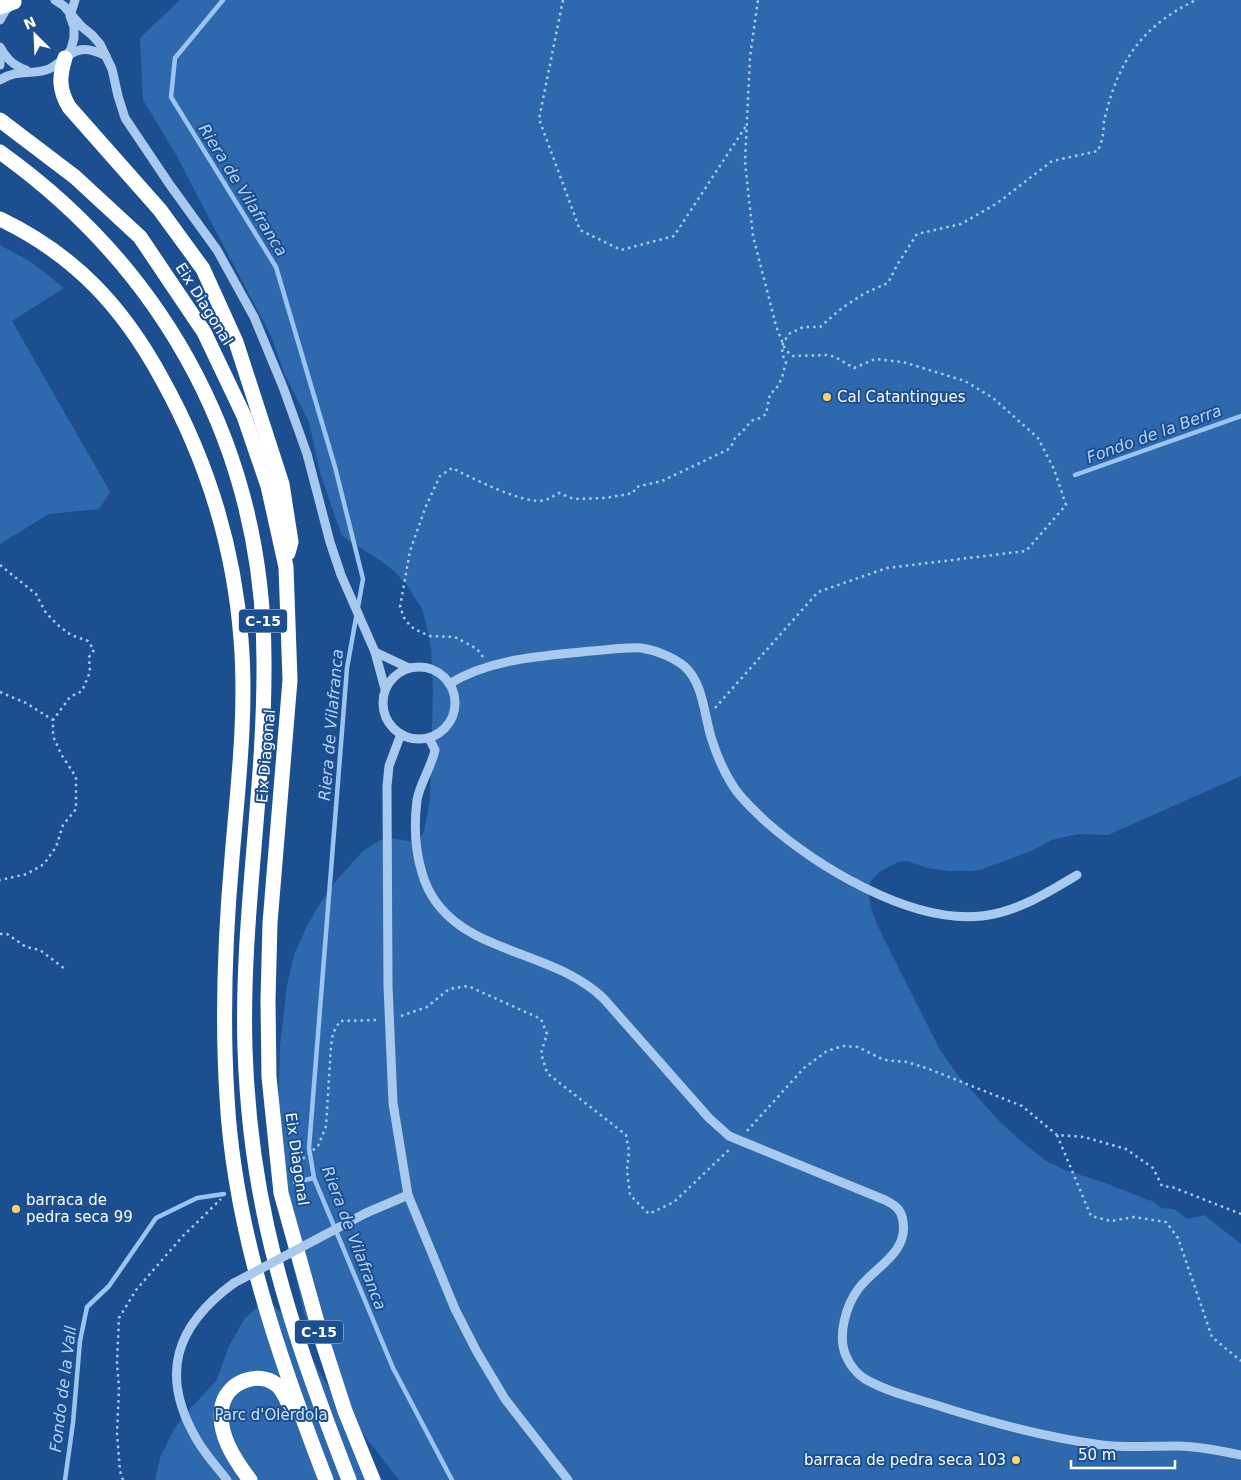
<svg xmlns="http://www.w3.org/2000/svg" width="1241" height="1480" font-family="'DejaVu Sans',sans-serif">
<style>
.green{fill:#2e69ad}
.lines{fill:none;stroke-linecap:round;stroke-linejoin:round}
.stream{stroke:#9cc4f0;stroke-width:4.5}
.path{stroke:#a9c9ee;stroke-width:2.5;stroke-dasharray:2.5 4;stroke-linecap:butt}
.minor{stroke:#a9c9ee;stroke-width:9}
.highway{stroke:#fff;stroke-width:15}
.minor-bridge{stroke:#a9c9ee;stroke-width:9}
.poi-dot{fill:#ffd166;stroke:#1b4f8f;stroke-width:2}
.labels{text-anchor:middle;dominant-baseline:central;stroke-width:4;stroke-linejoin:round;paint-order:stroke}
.shield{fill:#1b4f8f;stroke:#bbcadd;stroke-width:1}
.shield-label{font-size:14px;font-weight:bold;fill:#fff}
.street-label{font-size:15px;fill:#fff;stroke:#1b4f8f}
.poi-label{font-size:15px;fill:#fff;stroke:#1b4f8f;text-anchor:start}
.park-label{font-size:15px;fill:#cfe3fa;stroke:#1b4f8f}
.water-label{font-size:16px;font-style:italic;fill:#b5d3f5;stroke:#1b4f8f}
</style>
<rect width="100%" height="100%" fill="#1b4f8f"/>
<g class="green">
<path d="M180,0H1241V776L1108,835L1078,834L1052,840L1029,852L980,870L970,871H949L928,868L907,861L898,862L879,872L871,881L868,890L871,908L878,927L940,1050L957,1074L999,1121L1022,1142L1046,1161L1065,1170L1105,1183L1151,1201L1150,1199L1161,1208L1174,1209L1188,1219L1204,1215L1241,1244V1480H399L356,1425L339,1400L321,1362L304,1313L288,1243L278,1109L280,1046L287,985L294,955L307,926L317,908L335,882L363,851L380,840L390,838L413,842L420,838L424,831L430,799L433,690L431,647L427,628L422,609L407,585L394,571L378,559L342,536L320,473L309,422L284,373L272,338L174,151L143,100L140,38Z"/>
<path d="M0,245L31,262L64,288L12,321L110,492L99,509L49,514L0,544Z"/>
<path d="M261,1304L266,1307L274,1306L290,1322L383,1480H155L160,1458L174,1429L190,1409L216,1381L230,1344L245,1318Z"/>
</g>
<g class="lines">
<g class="stream">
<path d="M223,0L175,58L171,97L276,267L335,467L363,579L347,668L309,1148L314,1178L393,1368L452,1480"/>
<path d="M1075,475L1241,416"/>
<path d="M295,1182L314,1178"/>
<path d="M65,1480L73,1423L80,1341L87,1307L109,1286L156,1218L197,1198L224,1194"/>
</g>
<g class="path">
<path d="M563,0L539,119L580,230L621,250L674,236L746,126"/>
<path d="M0,565L36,594L46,613L60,627L71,635L88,641L94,650L89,657L90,672L82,691L70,697L53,720V736L61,754L76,777V809L63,825L56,847L44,864L27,874L0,880"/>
<path d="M483,657L477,649L455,637L430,636L414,629L405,620L400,607L410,551L426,506L440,476L452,468C470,477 526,506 545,500C550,499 554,495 559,493L574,499L606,498L633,493L636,487L662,481L727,450L731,447L735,438L743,431L751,421L760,418L766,414L770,394L776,389L782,378L786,362L782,354L783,343L789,334L803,327H820L842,308L865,293L888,283L897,265L917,234L961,224L996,204L1052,161L1098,151C1100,145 1103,139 1103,133C1104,128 1103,122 1105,117C1119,60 1142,26 1196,0"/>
<path d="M0,692L26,703L53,720"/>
<path d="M715,708L818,592L887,568L1026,551L1066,505L1054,469L1038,438L993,398L965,381L903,362L875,359L854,368L835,357L828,355L793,356L788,352L785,349L776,326L771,306L753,236L745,162L750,57L758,0"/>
<path d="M0,934H7L26,947L40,950L65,969"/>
<path d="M401,1016L427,1007L449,989L468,986L541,1019L547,1034L541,1053L547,1073L626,1135L629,1151L627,1170L630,1195L649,1214L674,1202L731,1148"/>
<path d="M747,1131L804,1068L827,1051L843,1046L858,1047L884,1060L907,1062L929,1069L1022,1106L1057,1135L1084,1137L1126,1149L1153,1168L1162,1186L1172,1187L1241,1214"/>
<path d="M1057,1135L1091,1216L1111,1221L1134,1217L1166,1222L1178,1238L1212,1337L1241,1361"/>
<path d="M298,1163L318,1146L326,1126L331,1046L333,1033L340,1021L378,1020"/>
<path d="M123,1480L120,1471L117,1433L119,1389L117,1363L119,1318L136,1290L182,1237L221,1199"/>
</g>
<g class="minor">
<path d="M55,0L64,6L81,26L92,35L100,44L112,69L118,96L125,118L170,185L217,250L254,317L283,387L307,454L330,542L341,575L375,652L385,689"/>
<path d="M0,20L5,11L10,6"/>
<path d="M0,47C6,58 13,66 26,70"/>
<path d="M66,57L71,49L74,38V27L70,16L75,0"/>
<path d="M0,65V51"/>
<path d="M0,80C17,69 29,75 46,70C59,66 66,53 80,50C89,48 98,52 106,56"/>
<path d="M375,652L409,668"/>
<circle cx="419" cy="703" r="36"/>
<path d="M449,684C491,658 543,656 591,651C607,650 625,647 641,648C655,650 673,657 684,666C704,683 704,717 712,740C717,756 724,772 733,786C741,799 753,809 764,820C816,866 910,924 982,916C1017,912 1047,893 1077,875"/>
<path d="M401,734L389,766L387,786L388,986L393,1103L408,1195L455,1309L477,1352L505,1399L568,1480"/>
<path d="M429,738L435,750C431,768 420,783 417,800C414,824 415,850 422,873C446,956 550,945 604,999L709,1118L729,1136L885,1200C895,1205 902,1210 903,1222C908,1253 875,1267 859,1288C846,1305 837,1336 846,1356C850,1365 857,1374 865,1379C886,1391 910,1397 933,1404C988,1422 1044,1437 1102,1445C1127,1448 1152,1446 1177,1446C1198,1446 1220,1451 1241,1455"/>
<path d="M366,1213L408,1195"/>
<path d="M227,1480C217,1467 205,1454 197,1440C159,1375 175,1326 234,1283"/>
</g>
<g class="highway">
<path d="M0,7L14,2"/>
<path d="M65,58C59,77 59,90 69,107L160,210L203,269L236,342L282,484L291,542L288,553"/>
<path d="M0,120L75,177L140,237L204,332L244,416L268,486L286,567L290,680L270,923L268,1000L269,1077L281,1193L322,1340L345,1411L373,1480"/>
<path d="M0,152C169,273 264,453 264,661C265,791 241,919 245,1049C247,1109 254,1169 267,1227C286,1314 317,1397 349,1480"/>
<path d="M0,219C75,255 123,307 162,379C207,460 234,547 241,639C247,712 238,785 232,858C225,937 222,1017 227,1097C234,1229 279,1358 326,1480"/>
<path d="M250,1480C234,1459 217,1433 222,1406C227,1382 258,1370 277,1385C284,1391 287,1401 291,1409"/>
</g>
<path class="minor-bridge" d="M234,1283L366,1213"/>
</g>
<g class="poi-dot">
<circle cx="827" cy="397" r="5"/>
<circle cx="16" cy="1209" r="5"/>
<circle cx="1016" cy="1460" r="5"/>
</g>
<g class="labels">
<g class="shield">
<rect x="239" y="609.5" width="48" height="23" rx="4"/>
<rect x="295" y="1320.5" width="48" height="23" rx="4"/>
</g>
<g class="shield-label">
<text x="263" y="621">C-15</text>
<text x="319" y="1332">C-15</text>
</g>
<g class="street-label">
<text transform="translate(204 304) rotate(58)">Eix Diagonal</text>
<text transform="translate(266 756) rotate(-85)">Eix Diagonal</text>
<text transform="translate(297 1159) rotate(82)">Eix Diagonal</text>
</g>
<g class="poi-label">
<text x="837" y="397">Cal Catantingues</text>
<text x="26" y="1200">barraca de<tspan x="26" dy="17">pedra seca 99</tspan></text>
<text x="1006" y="1460" text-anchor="end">barraca de pedra seca 103</text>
</g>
<g class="park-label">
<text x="271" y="1415">Parc d'Olèrdola</text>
</g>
<g class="water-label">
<text transform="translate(243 190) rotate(58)">Riera de Vilafranca</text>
<text transform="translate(1154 434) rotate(-20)">Fondo de la Berra</text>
<text transform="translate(331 725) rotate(-85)">Riera de Vilafranca</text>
<text transform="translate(354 1238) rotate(69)">Riera de Vilafranca</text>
<text transform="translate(63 1389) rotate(-83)">Fondo de la Vall</text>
</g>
</g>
<g transform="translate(35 35) rotate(336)" stroke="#1b4f8f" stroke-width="4" paint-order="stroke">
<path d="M0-4L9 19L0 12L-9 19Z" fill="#ffffff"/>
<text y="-8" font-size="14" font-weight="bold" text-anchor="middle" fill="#ffffff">N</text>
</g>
<path d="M1071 1460v8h104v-8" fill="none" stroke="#ffffff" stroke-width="2.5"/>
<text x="1078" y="1460" font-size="15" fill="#ffffff" stroke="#1b4f8f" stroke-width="4" paint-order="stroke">50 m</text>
</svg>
